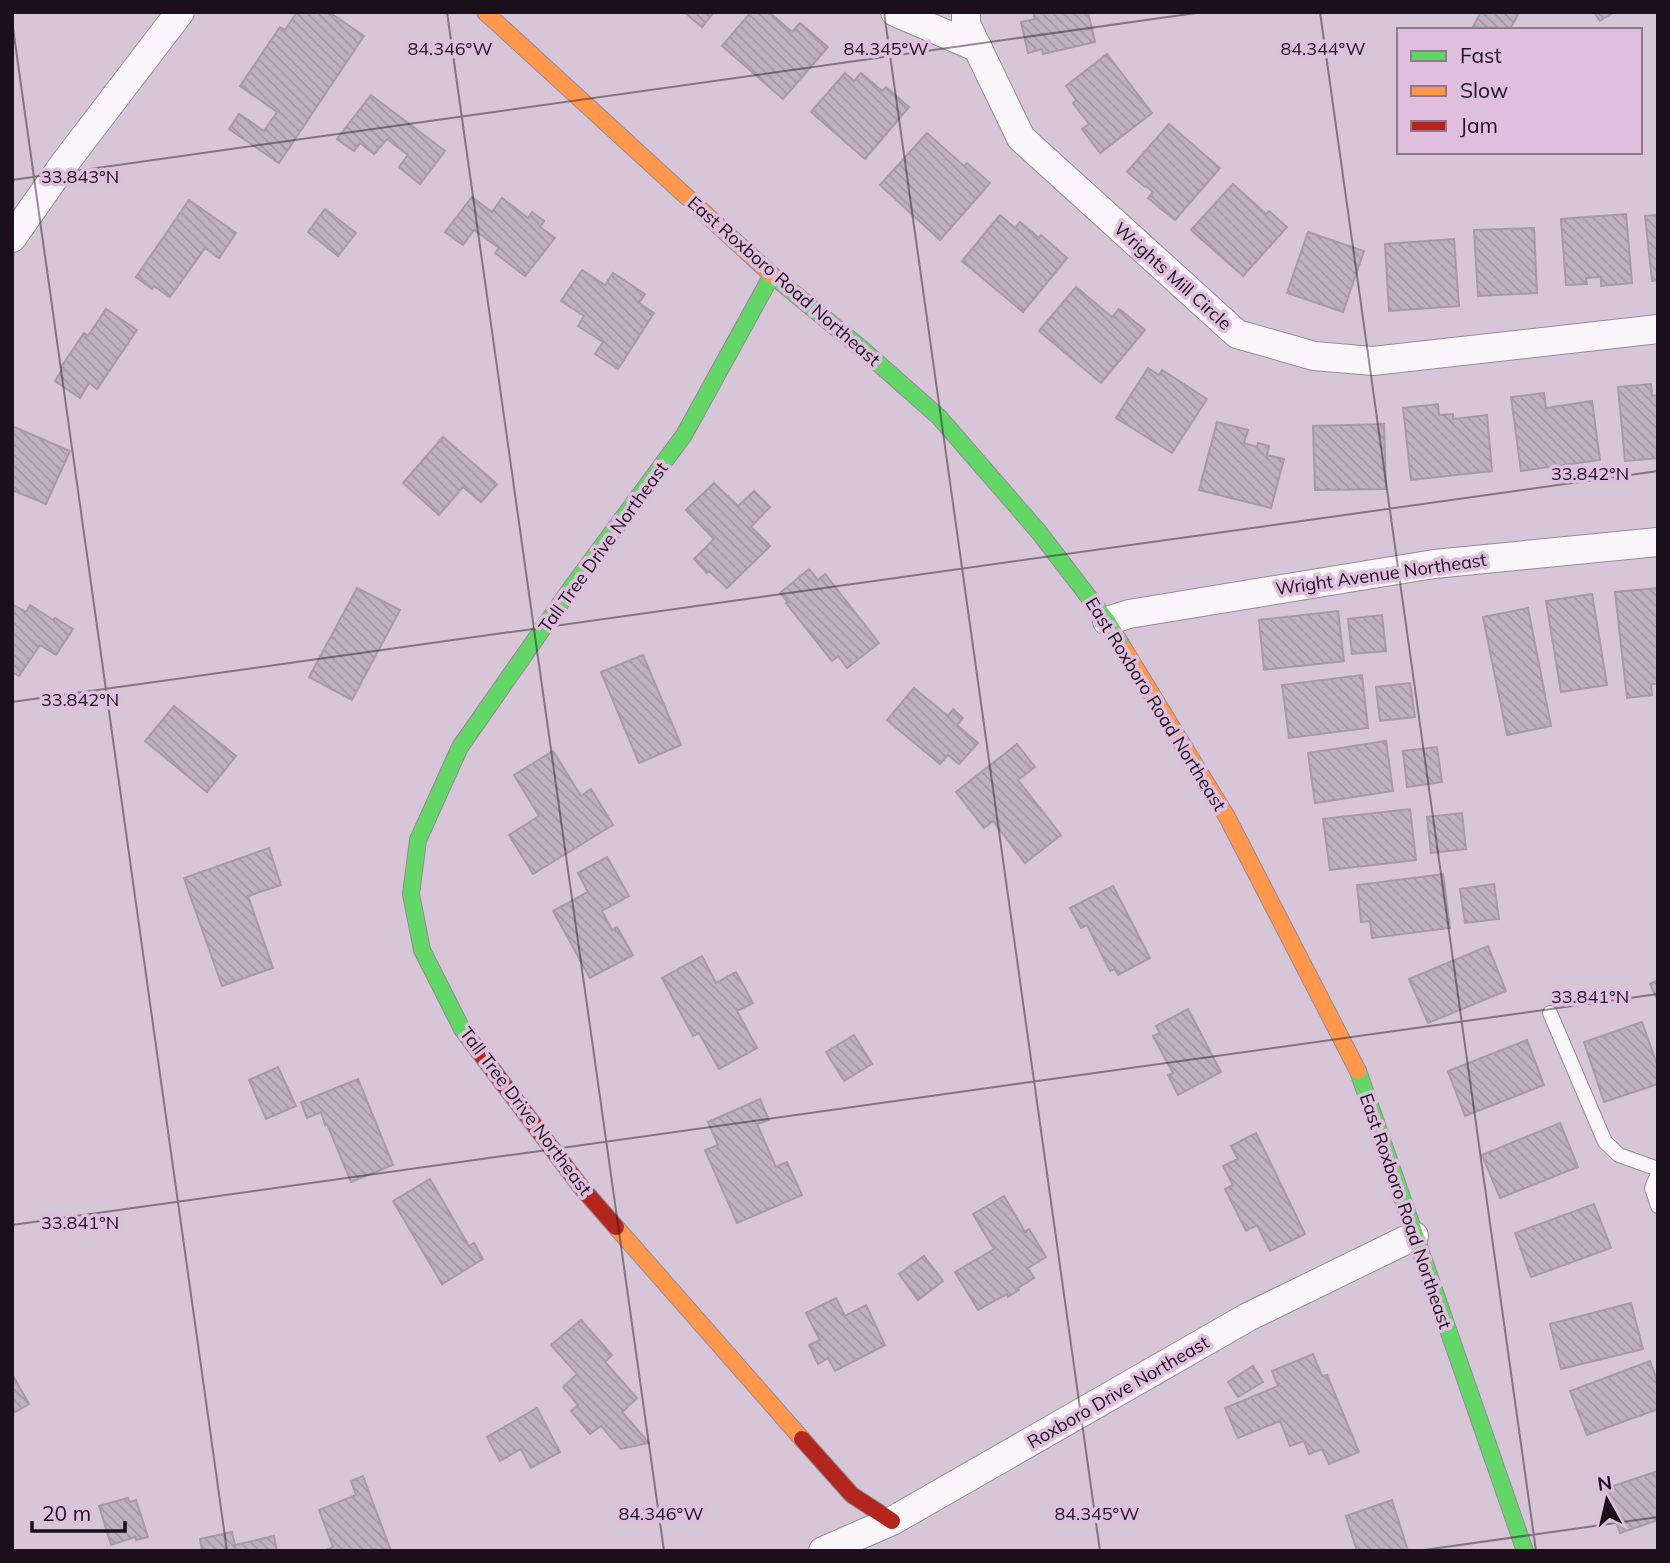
<svg xmlns="http://www.w3.org/2000/svg" width="1670" height="1563" font-family="Mulish,sans-serif">
<style>
.building{fill:url(#building-back-hatch);stroke:#a799a7;stroke-width:2}
.lines{fill:none;stroke-linecap:round;stroke-linejoin:round}
.lane-casing{stroke:#978997;stroke-width:16}
.street-casing{stroke:#978997;stroke-width:30}
.fast-casing{stroke:#978997;stroke-width:18}
.slow-casing{stroke:#978997;stroke-width:18}
.jam-casing{stroke:#978997;stroke-width:18}
.lane{stroke:#f9f6f9;stroke-width:14}
.street{stroke:#f9f6f9;stroke-width:28}
.fast{stroke:#63d668;stroke-width:16}
.slow{stroke:#ff974d;stroke-width:16}
.jam{stroke:#b3261e;stroke-width:16}
.ticks{fill:none;stroke:#1a0f1a;stroke-width:2;stroke-opacity:0.45}
.labels{text-anchor:middle;dominant-baseline:central;stroke-width:7;stroke-linejoin:round;paint-order:stroke}
.street-label{font-size:18px;fill:#1a0f1a;stroke:#dfbede}
.ticks-label{font-size:18px;text-anchor:middle;fill:#1a0f1a;stroke:#dfbede;stroke-width:7;stroke-linejoin:round;paint-order:stroke}
</style>
<defs>
<pattern id="building-back-hatch" width="6" height="6" patternUnits="userSpaceOnUse" patternTransform="scale(1.75)"><rect width="6" height="6" fill="#bfb1bf"/><path d="M-1 5l2 2M0 0l6 6M5-1l2 2" fill="none" stroke="#a497a4"/></pattern>
</defs>
<rect width="100%" height="100%" fill="#d7c6d7"/>
<g class="building">
<path d="M297,12H329L364,36L279,163L229,129L239,114L264,131L277,112L240,86L280,27L285,30Z"/>
<path d="M684,12H714L702,27Z"/>
<path d="M751,12H769L792,32L800,23L828,47L783,99L722,46Z"/>
<path d="M1033,12H1088L1095,42L1043,54L1042,49L1028,53L1021,22L1035,19Z"/>
<path d="M1481,12H1519L1510,30H1479L1473,27Z"/>
<path d="M1594,12H1614L1600,21Z"/>
<path d="M1107,54L1152,113L1100,153L1082,129L1089,124L1073,103L1076,100L1066,86Z"/>
<path d="M845,73L854,81L861,73L882,91L886,87L909,107L865,159L811,112Z"/>
<path d="M371,95L445,151L420,184L399,167L408,155L387,139L374,154L360,143L354,151L337,139Z"/>
<path d="M1169,124L1220,168L1175,220L1148,198L1153,192L1146,186L1145,187L1127,172Z"/>
<path d="M927,133L964,166L967,163L990,183L940,240L880,185Z"/>
<path d="M1233,184L1266,214L1269,211L1287,227L1243,276L1191,230Z"/>
<path d="M472,197L492,212L502,198L528,218L532,212L544,221L540,227L555,238L525,276L495,253L499,248L474,230L463,245L445,232Z"/>
<path d="M189,200L236,233L219,258L205,248L170,297L154,286L152,289L136,277Z"/>
<path d="M325,209L356,233L338,256L308,232Z"/>
<path d="M1626,214L1632,283L1601,286V277L1586,278L1587,284L1566,285L1561,219Z"/>
<path d="M1000,215L1015,228L1020,222L1039,238L1041,235L1067,258L1023,312L962,261Z"/>
<path d="M1658,215V280L1652,281L1645,216Z"/>
<path d="M1534,228L1537,293L1478,296L1474,230Z"/>
<path d="M1308,232L1364,251L1343,312L1287,293Z"/>
<path d="M1454,239L1459,306L1389,311L1385,244Z"/>
<path d="M582,270L605,285L613,273L645,294L639,303L654,313L618,369L595,354L603,342L578,326L584,316L561,301Z"/>
<path d="M1076,287L1112,317L1119,309L1145,330L1101,383L1039,331Z"/>
<path d="M106,309L137,330L97,389L89,383L80,398L55,381L63,368L61,367L84,333L88,336Z"/>
<path d="M1148,368L1159,375L1162,370L1207,399L1172,453L1116,418Z"/>
<path d="M1651,384L1652,396L1658,395V458L1625,461L1618,387Z"/>
<path d="M1544,393L1546,408L1592,401L1600,460L1521,471L1511,397Z"/>
<path d="M1438,404L1439,415L1453,414V419L1487,415L1492,471L1411,480L1403,408Z"/>
<path d="M1217,422L1248,430L1244,443L1257,447L1258,443L1269,446L1267,455L1284,459L1271,508L1199,490Z"/>
<path d="M1384,424L1386,489L1315,490L1313,426Z"/>
<path d="M12,426L70,451L46,504L12,490Z"/>
<path d="M443,437L497,484L481,502L463,487L439,515L403,483Z"/>
<path d="M714,483L738,506L754,491L770,507L751,527L770,546L727,588L709,571L707,573L694,559L714,539L686,510Z"/>
<path d="M809,569L818,580L825,574L879,643L847,668L838,656L832,661L786,603L788,602L780,593Z"/>
<path d="M357,588L400,610L352,700L309,677Z"/>
<path d="M1658,588V684H1651L1652,695L1627,698L1615,592Z"/>
<path d="M1592,594L1607,685L1561,692L1546,601Z"/>
<path d="M12,604L26,612L30,605L53,620L55,618L73,629L56,655L40,645L19,676L12,672Z"/>
<path d="M1528,608L1551,726L1507,735L1483,617Z"/>
<path d="M1338,611L1344,661L1264,670L1259,620Z"/>
<path d="M1382,615L1386,651L1352,654L1348,619Z"/>
<path d="M643,655L681,745L639,763L601,672Z"/>
<path d="M1362,675L1368,728L1289,738L1282,685Z"/>
<path d="M1410,683L1415,717L1380,721L1376,687Z"/>
<path d="M914,688L948,716L953,709L963,718L957,725L978,743L959,764L948,755L940,764L887,720Z"/>
<path d="M174,706L236,756L207,792L145,741Z"/>
<path d="M1386,741L1393,791L1315,803L1308,753Z"/>
<path d="M1017,744L1035,767L1018,780L1061,835L1025,863L993,821L984,828L956,792Z"/>
<path d="M1437,747L1442,782L1407,787L1403,751Z"/>
<path d="M553,751L581,796L591,789L613,825L533,874L509,835L539,816L514,775Z"/>
<path d="M1410,809L1416,860L1330,870L1323,819Z"/>
<path d="M1462,813L1466,849L1431,853L1427,817Z"/>
<path d="M269,848L281,885L248,896L273,968L222,986L184,878Z"/>
<path d="M607,857L629,896L602,911L612,930L617,927L633,955L590,978L553,911L588,892L578,873Z"/>
<path d="M1443,874L1450,928L1372,938L1370,921L1361,922L1357,885Z"/>
<path d="M1494,884L1499,919L1465,923L1460,889Z"/>
<path d="M1113,886L1150,958L1118,975L1115,969L1110,971L1087,925L1081,928L1070,908Z"/>
<path d="M1488,946L1506,991L1428,1023L1409,979Z"/>
<path d="M702,956L716,983L736,972L753,1003L737,1011L757,1048L719,1069L699,1033L693,1036L662,978Z"/>
<path d="M1658,980V1001L1650,984Z"/>
<path d="M1188,1009L1221,1072L1178,1095L1168,1075L1173,1073L1153,1036L1160,1033L1156,1026Z"/>
<path d="M1642,1022L1658,1067V1084L1604,1102L1584,1042Z"/>
<path d="M854,1035L872,1064L844,1081L826,1052Z"/>
<path d="M1527,1040L1544,1085L1465,1116L1448,1071Z"/>
<path d="M278,1067L296,1106L266,1119L249,1080Z"/>
<path d="M358,1079L393,1165L351,1182L327,1124L325,1125L321,1112L307,1118L301,1102Z"/>
<path d="M760,1099L769,1120L757,1124L776,1167L787,1162L802,1195L737,1223L705,1150L718,1145L708,1122Z"/>
<path d="M1560,1123L1578,1167L1500,1198L1482,1155Z"/>
<path d="M1256,1133L1305,1234L1270,1251L1257,1225L1246,1231L1225,1189L1233,1185L1223,1166L1238,1159L1231,1146Z"/>
<path d="M430,1179L469,1246L474,1243L483,1259L442,1284L393,1201Z"/>
<path d="M1004,1196L1025,1232L1029,1229L1046,1257L1028,1268L1034,1278L1018,1288L1019,1290L1008,1297L1007,1294L978,1310L955,1272L994,1249L973,1214Z"/>
<path d="M1594,1204L1611,1248L1531,1277L1515,1233Z"/>
<path d="M924,1256L943,1281L918,1300L899,1274Z"/>
<path d="M836,1298L845,1316L866,1305L885,1345L835,1371L828,1358L818,1364L809,1345L820,1340L806,1313Z"/>
<path d="M1631,1303L1643,1349L1561,1369L1550,1324Z"/>
<path d="M581,1320L612,1355L605,1362L637,1398L622,1412L649,1443L621,1449L601,1426L590,1434L571,1411L578,1405L563,1387L577,1374L551,1345Z"/>
<path d="M1313,1354L1322,1376L1327,1375L1359,1452L1329,1464L1322,1449L1309,1454L1304,1441L1290,1446L1280,1421L1238,1438L1225,1408L1278,1386L1272,1371Z"/>
<path d="M1650,1361L1658,1383V1409L1587,1435L1570,1391Z"/>
<path d="M1253,1366L1263,1382L1238,1397L1228,1382Z"/>
<path d="M12,1374L29,1404L12,1414Z"/>
<path d="M537,1408L560,1452L531,1468L521,1449L500,1461L487,1437Z"/>
<path d="M1658,1471V1520L1620,1533L1604,1489Z"/>
<path d="M363,1476L391,1551H324L333,1547L319,1510L356,1495L351,1481Z"/>
<path d="M128,1498L130,1502L136,1500L148,1537L136,1540L135,1537L111,1545L99,1506Z"/>
<path d="M1392,1500L1408,1551H1357L1346,1516Z"/>
<path d="M232,1532L235,1545L274,1536L277,1551H202L200,1539Z"/>
</g>
<g class="lines">
<g class="lane-casing">
<g id="lane">
<path d="M1550,1013L1605,1142L1619,1155L1658,1169"/>
<path d="M1658,1174L1652,1188L1658,1206"/>
</g>
</g>
<g class="street-casing">
<g id="street">
<path d="M895,12L978,48"/>
<path d="M966,12V24L1021,138L1237,334L1314,356L1373,361L1658,329"/>
<path d="M12,238L64,164L180,12"/>
<path d="M1107,621L1129,614L1434,564L1658,542"/>
<path d="M823,1551L892,1521L1248,1317L1414,1236"/>
</g>
</g>
<g class="fast-casing">
<g id="fast">
<path d="M772,275L862,349L939,417L1038,531L1107,621L1124,649"/>
<path d="M474,1045L462,1029L422,950L411,894L418,840L460,747L574,584L684,435L772,275"/>
<path d="M1358,1071L1525,1551"/>
</g>
</g>
<g class="slow-casing">
<g id="slow">
<path d="M485,12L772,275"/>
<path d="M1124,649L1227,817L1358,1071"/>
<path d="M616,1227L802,1439"/>
</g>
</g>
<g class="jam-casing">
<g id="jam">
<path d="M474,1045L581,1187L616,1227"/>
<path d="M802,1439L852,1495L892,1521"/>
</g>
</g>
<use href="#lane" class="lane"/>
<use href="#street" class="street"/>
<use href="#fast" class="fast"/>
<use href="#slow" class="slow"/>
<use href="#jam" class="jam"/>
</g>
<path class="ticks" d="M447,12L664,1551M884,12L1100,1551M1320,12L1536,1551M12,21L227,1551M12,180L1203,12M12,702L1658,471M12,1225L1658,994M1417,1551L1658,1517"/>
<g class="labels">
<g class="street-label">
<text transform="translate(1173 276) rotate(42)">Wrights Mill Circle</text>
<text transform="translate(784 281) rotate(41)">East Roxboro Road Northeast</text>
<text transform="translate(603 547) rotate(-54)">Tall Tree Drive Northeast</text>
<text transform="translate(1381 574) rotate(-8)">Wright Avenue Northeast</text>
<text transform="translate(1156 704) rotate(58)">East Roxboro Road Northeast</text>
<text transform="translate(526 1111) rotate(53)">Tall Tree Drive Northeast</text>
<text transform="translate(1406 1211) rotate(71)">East Roxboro Road Northeast</text>
<text transform="translate(1118 1392) rotate(-30)">Roxboro Drive Northeast</text>
</g>
</g>
<g class="ticks-label">
<text x="450" y="55">84.346°W</text>
<text x="886" y="55">84.345°W</text>
<text x="1323" y="55">84.344°W</text>
<text x="80" y="183">33.843°N</text>
<text x="1590" y="480">33.842°N</text>
<text x="80" y="706">33.842°N</text>
<text x="1590" y="1003">33.841°N</text>
<text x="80" y="1229">33.841°N</text>
<text x="661" y="1520">84.346°W</text>
<text x="1097" y="1520">84.345°W</text>
</g>
<rect width="1670" height="1563" fill="none" stroke="#1a0f1a" stroke-width="28"/>
<rect x="1397" y="28" width="245" height="126" fill="#dfbede" stroke="#907890" stroke-width="2"/>
<rect x="1411" y="51" width="35" height="10" fill="#63d668" stroke="#907890" stroke-width="2"/>
<text x="1460" y="63" font-size="21" fill="#1a0f1a">Fast</text>
<rect x="1411" y="86" width="35" height="10" fill="#ff974d" stroke="#907890" stroke-width="2"/>
<text x="1460" y="98" font-size="21" fill="#1a0f1a">Slow</text>
<rect x="1411" y="121" width="35" height="10" fill="#b3261e" stroke="#907890" stroke-width="2"/>
<text x="1460" y="133" font-size="21" fill="#1a0f1a">Jam</text>
<g transform="translate(1607 1500) rotate(352)" stroke="#dfbede" stroke-width="5" paint-order="stroke">
<path d="M0-5L12 26L0 18L-12 26Z" fill="#1a0f1a"/>
<text y="-10" font-size="19" font-weight="bold" text-anchor="middle" fill="#1a0f1a">N</text>
</g>
<path d="M32 1521v10h93v-10" fill="none" stroke="#1a0f1a" stroke-width="3.5"/>
<text x="42" y="1521" font-size="21" fill="#1a0f1a" stroke="#dfbede" stroke-width="5" paint-order="stroke">20 m</text>
</svg>
